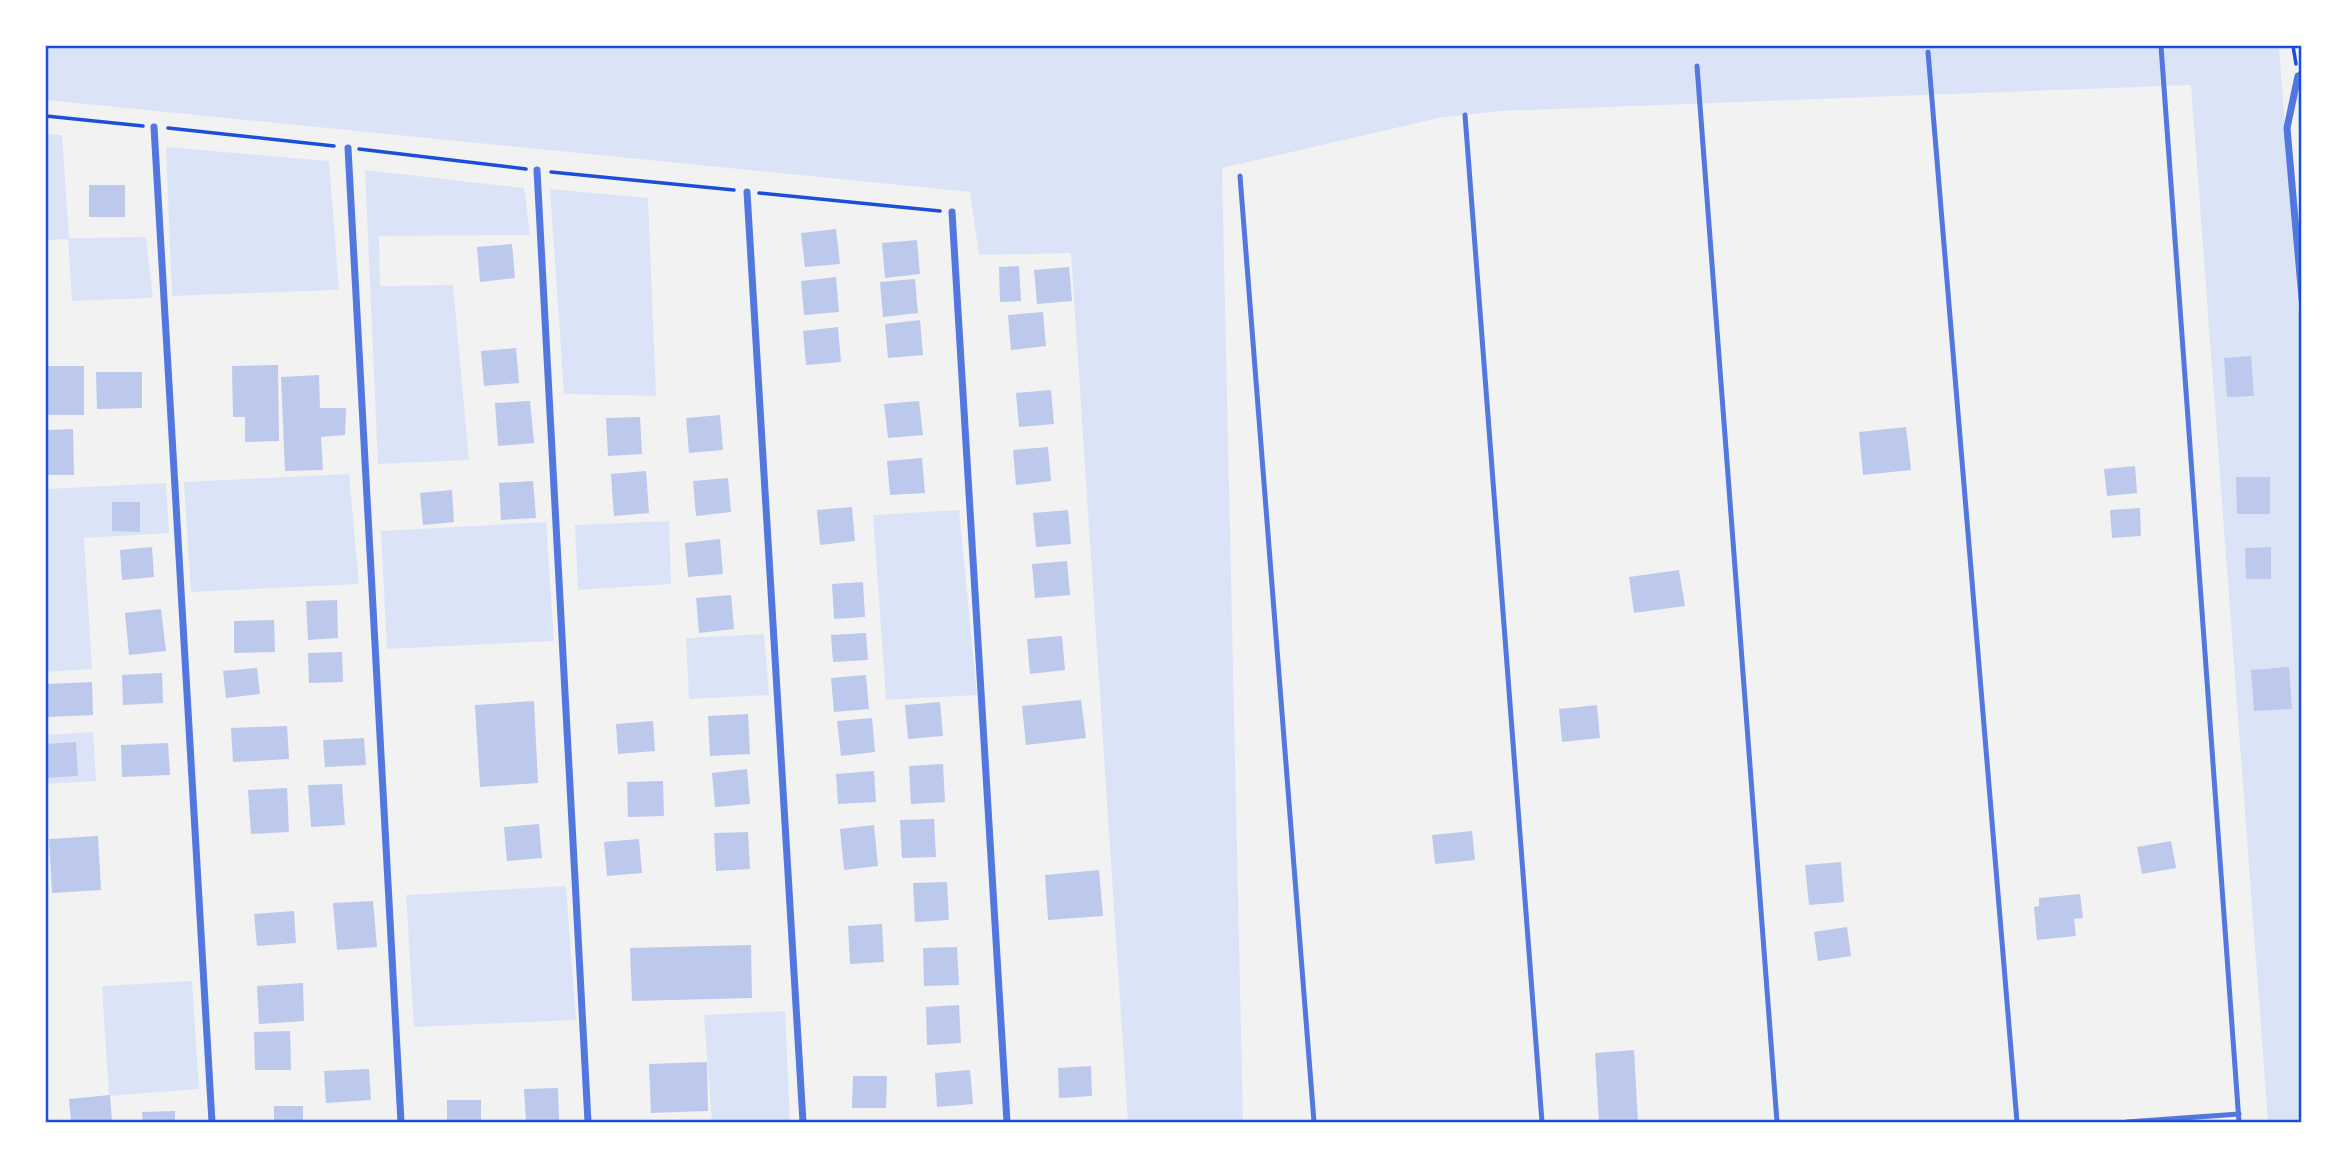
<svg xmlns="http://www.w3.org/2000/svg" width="2347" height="1168" font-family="Lato,sans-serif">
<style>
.green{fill:#dbe4f7}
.building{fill:#bdc9ec}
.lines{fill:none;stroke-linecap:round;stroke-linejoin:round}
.path{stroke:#1d4ed8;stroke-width:3.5}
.service{stroke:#5277de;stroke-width:5}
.minor{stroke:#5277de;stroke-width:7}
.neatline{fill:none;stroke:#1d4ed8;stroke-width:2.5}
</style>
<rect width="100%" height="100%" fill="#f2f2f2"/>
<g class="green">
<path d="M46,46H2279L2302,361L2301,1122H2268L2191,85L1501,111L1443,117L1222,168L1243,1122H1128L1071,253L979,255L970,192L46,100Z"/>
<path d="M2296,80H2301V174Z"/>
<path d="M46,134L62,135L69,238L146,237L153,298L72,301L68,239L46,240Z"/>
<path d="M166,147L329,161L339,290L172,296Z"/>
<path d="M365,170L524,188L530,235L379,236L380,286L453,285L469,460L378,464Z"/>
<path d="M550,189L648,198L656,396L564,394Z"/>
<path d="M349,474L359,584L191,592L184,482Z"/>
<path d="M166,483L169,533L84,538L92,669L46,672V489Z"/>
<path d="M959,510L977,695L886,700L873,515Z"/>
<path d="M669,521L671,584L578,590L575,525Z"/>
<path d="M546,522L554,641L387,649L381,531Z"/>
<path d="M764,634L769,695L689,699L686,638Z"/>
<path d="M93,732L96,781L46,784V735Z"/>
<path d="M566,886L576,1020L414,1027L406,895Z"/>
<path d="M192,981L199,1089L109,1096L102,986Z"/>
<path d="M785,1011L790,1122H712L704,1015Z"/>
</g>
<g class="building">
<rect x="89" y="185" width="36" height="32"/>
<path d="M836,229L840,264L805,267L801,233Z"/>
<path d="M917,240L920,274L885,278L882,243Z"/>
<path d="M512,244L515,278L480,282L477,247Z"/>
<path d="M1019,266L1021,301L1000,302L999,267Z"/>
<path d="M1069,267L1072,301L1037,304L1034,270Z"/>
<path d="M836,277L839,312L804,315L801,281Z"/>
<path d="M915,279L918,313L883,317L880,282Z"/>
<path d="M1043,312L1046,346L1011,350L1008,315Z"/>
<path d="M920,320L923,355L888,358L885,324Z"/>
<path d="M838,327L841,362L806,365L803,331Z"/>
<path d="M516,348L519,383L484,386L481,351Z"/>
<path d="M2251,356L2254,396L2227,397L2224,358Z"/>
<path d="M278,365L279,441L245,442V417H233L232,366Z"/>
<rect x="46" y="366" width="38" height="49"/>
<path d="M96,372H142V408L97,409Z"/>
<path d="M319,375L320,408H346L345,435L321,437L323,470L285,471L281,377Z"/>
<path d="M1051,390L1054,424L1019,427L1016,393Z"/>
<path d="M530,401L534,443L498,446L495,403Z"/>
<path d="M919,401L923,435L888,438L884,404Z"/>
<path d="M720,415L723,450L689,453L686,418Z"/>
<path d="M640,417L642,454L608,456L606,418Z"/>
<path d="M1906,427L1911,470L1863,475L1859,432Z"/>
<path d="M73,429L74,475H46V430Z"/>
<path d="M1048,447L1051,481L1016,485L1013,450Z"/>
<path d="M922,458L925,493L890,495L887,461Z"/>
<path d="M2135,466L2137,493L2107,496L2104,469Z"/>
<path d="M646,471L649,513L614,516L611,474Z"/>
<path d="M2236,477H2270V514H2237Z"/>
<path d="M728,478L731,512L696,516L693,481Z"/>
<path d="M533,481L536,518L501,520L499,483Z"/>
<path d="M452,490L454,522L423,525L420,493Z"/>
<path d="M112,502H140V532L112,531Z"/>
<path d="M852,507L855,541L820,545L817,510Z"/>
<path d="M2140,508L2141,536L2112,538L2110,510Z"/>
<path d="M1068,510L1071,544L1036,547L1033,513Z"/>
<path d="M720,539L723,574L688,577L685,543Z"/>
<path d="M152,547L154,577L122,580L120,550Z"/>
<path d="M2271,547V579H2246L2245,548Z"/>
<path d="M1067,561L1070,595L1035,598L1032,564Z"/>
<path d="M1679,570L1685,606L1634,613L1629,577Z"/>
<path d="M863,582L865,617L834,619L832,584Z"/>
<path d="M731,595L734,629L699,633L696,598Z"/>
<path d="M337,600L338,638L308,640L306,601Z"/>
<path d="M161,609L166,651L129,655L125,613Z"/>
<path d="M274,620L275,652L234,653V621Z"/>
<path d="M866,633L868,660L833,662L831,635Z"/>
<path d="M1062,636L1065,670L1030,674L1027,639Z"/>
<path d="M342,652L343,682L309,683L308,653Z"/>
<path d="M2289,667L2292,709L2254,711L2251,670Z"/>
<path d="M257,668L260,694L226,698L223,671Z"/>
<path d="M162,673L163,703L123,705L122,675Z"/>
<path d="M866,675L869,709L834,712L831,678Z"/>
<path d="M92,682L93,715L48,717L47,684Z"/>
<path d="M1081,700L1086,738L1026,745L1022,706Z"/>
<path d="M534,701L538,783L480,787L475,705Z"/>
<path d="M940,702L943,736L908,739L905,705Z"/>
<path d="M1597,705L1600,738L1562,742L1559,709Z"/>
<path d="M748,714L750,754L710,756L708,716Z"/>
<path d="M872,718L875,752L841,756L837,721Z"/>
<path d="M653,721L655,751L618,754L616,724Z"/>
<path d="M287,726L289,759L233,762L231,728Z"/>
<path d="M364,738L366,765L325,767L323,740Z"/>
<path d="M76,742L78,776L46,778V744Z"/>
<path d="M168,743L170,775L122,777L121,745Z"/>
<path d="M943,764L945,802L911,804L909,766Z"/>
<path d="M747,769L750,804L715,807L712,773Z"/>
<path d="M874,771L876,802L838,804L836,774Z"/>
<path d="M663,781L664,816L628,817L627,782Z"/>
<path d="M342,784L345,825L311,827L308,785Z"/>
<path d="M287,788L289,832L251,834L248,790Z"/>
<path d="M934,819L936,857L902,858L900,820Z"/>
<path d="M539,824L542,858L507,861L504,827Z"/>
<path d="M874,825L878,866L844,870L840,829Z"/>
<path d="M1472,831L1475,860L1435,864L1432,835Z"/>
<path d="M748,832L750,869L716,871L714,833Z"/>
<path d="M98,836L101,890L52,893L49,839Z"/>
<path d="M639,839L642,873L607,876L604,842Z"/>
<path d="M2171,841L2176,868L2142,874L2137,847Z"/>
<path d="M1841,862L1844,902L1809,905L1805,865Z"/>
<path d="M1099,870L1103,916L1048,920L1045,875Z"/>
<path d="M947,882L949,920L915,922L913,883Z"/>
<path d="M2080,894L2083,918L2074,919L2076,936L2037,940L2034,907L2039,906V898Z"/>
<path d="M373,901L377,947L337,950L333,903Z"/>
<path d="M294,911L296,943L257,946L254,914Z"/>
<path d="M882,924L884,962L850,964L848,926Z"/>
<path d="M1847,927L1851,956L1818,961L1814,932Z"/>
<path d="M751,945L752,998L632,1001L630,948Z"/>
<path d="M957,947L959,985L924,986L923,948Z"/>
<path d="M303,983L304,1021L259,1024L257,986Z"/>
<path d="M959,1005L961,1043L927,1045L926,1007Z"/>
<path d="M290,1031L291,1070H255L254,1032Z"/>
<path d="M1634,1050L1638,1122H1599L1595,1053Z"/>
<path d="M707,1062L708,1111L651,1113L649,1064Z"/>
<path d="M1091,1066L1092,1096L1059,1098L1058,1068Z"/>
<path d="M369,1069L371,1100L326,1103L324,1071Z"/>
<path d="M970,1070L973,1104L937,1107L935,1073Z"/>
<path d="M853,1076H887L886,1108H852Z"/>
<path d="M558,1088L559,1120L526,1121L524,1089Z"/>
<path d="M110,1095L112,1122H71L69,1099Z"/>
<rect x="447" y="1100" width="34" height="22"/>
<rect x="274" y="1106" width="29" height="16"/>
<path d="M175,1111V1122H143L142,1112Z"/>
</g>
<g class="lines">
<g class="path">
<path d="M2293,46L2296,64"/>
<path d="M46,116L143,126"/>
<path d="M168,128L334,146"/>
<path d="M359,149L526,169"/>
<path d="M551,172L734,190"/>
<path d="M759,193L940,211"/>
</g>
<g class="service">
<path d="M2161,46L2239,1122"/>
<path d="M1928,52L2017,1122"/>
<path d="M1697,66L1777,1122"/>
<path d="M1465,115L1542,1122"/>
<path d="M1240,176L1314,1122"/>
<path d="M2127,1122L2239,1114"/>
</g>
<g class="minor">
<path d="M2302,75L2298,76L2287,128L2302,299"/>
<path d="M154,127L212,1122"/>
<path d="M348,148L401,1122"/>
<path d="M537,170L588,1122"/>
<path d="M747,192L803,1122"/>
<path d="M952,212L1007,1122"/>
</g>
</g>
<rect width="2347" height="1168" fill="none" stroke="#ffffff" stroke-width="94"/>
<rect x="47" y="47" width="2253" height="1074" class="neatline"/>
</svg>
